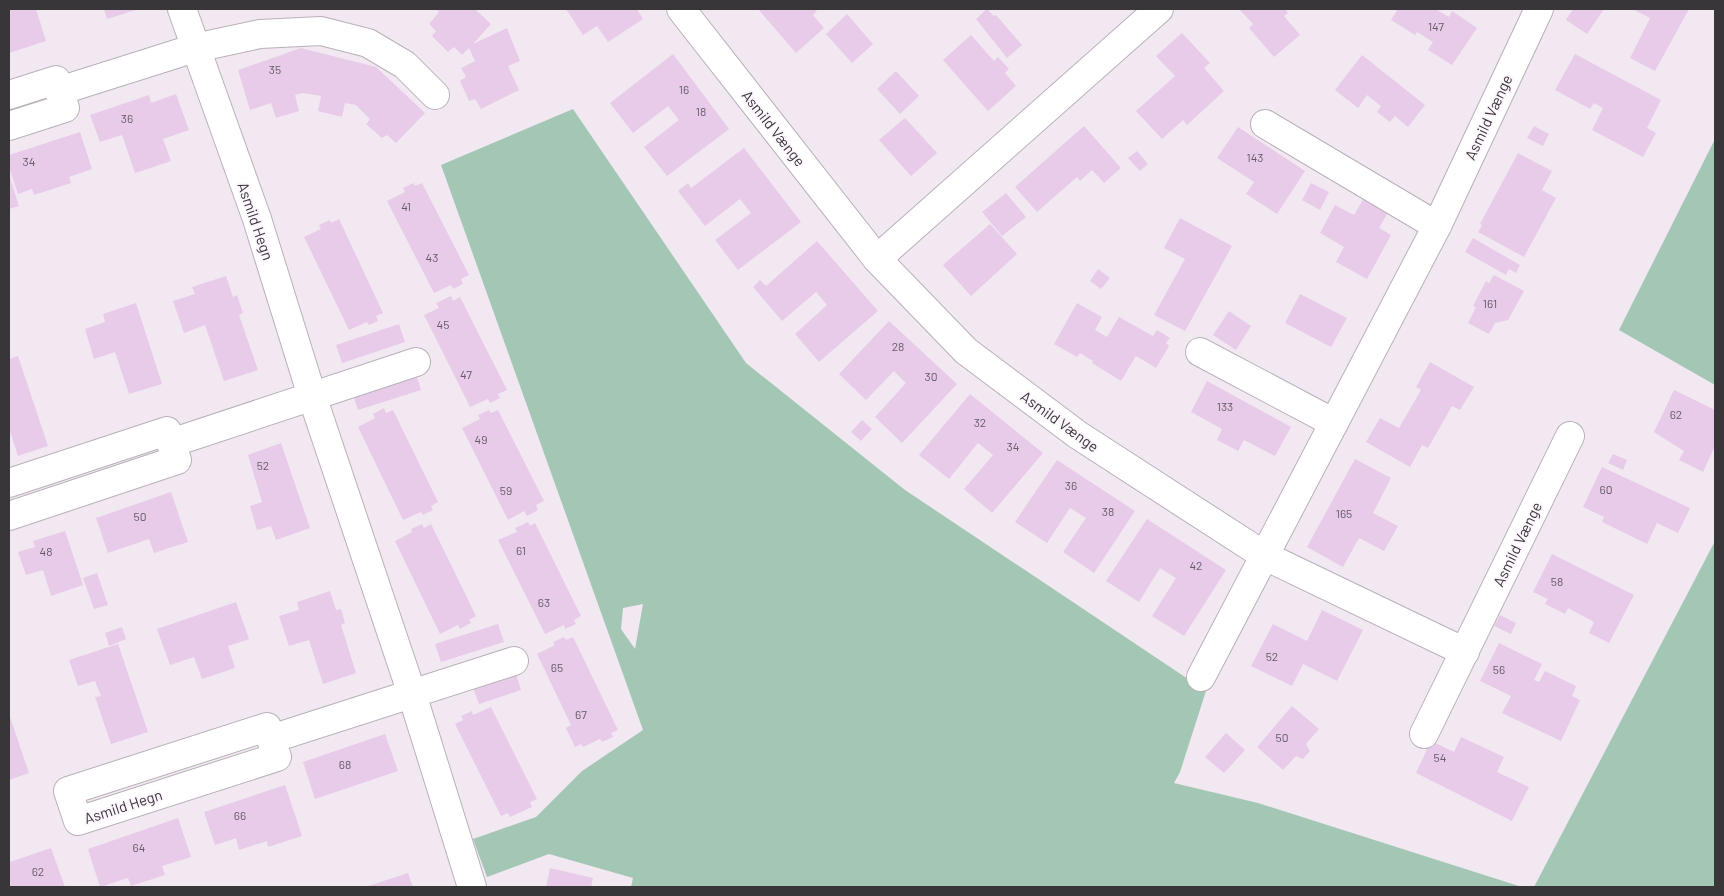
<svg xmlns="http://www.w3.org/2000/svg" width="1724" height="896" font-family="Barlow,sans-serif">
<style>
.green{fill:#a4c7b5;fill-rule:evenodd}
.building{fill:#e7cbe9}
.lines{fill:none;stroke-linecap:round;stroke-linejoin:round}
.street-casing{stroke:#b9b0ba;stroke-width:30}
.street{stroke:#fff;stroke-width:28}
.labels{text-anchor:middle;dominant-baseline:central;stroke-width:4;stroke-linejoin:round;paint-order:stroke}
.number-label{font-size:12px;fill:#645b66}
.street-label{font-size:15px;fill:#39363a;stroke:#fef6fe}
</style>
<rect width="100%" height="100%" fill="#f2e8f2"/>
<g class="green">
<path d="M573,109L746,363L905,490L1206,691L1180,772L1174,783L1258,803L1522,887H631L633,878L549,854L487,877L473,839L536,817L582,771L643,730L441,165ZM643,604L635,649L621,629L623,608Z"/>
<path d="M1715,139V385L1619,330Z"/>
<path d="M1715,541V887H1534Z"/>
</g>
<g class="building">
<path d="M9,9H36L46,41L9,53Z"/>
<path d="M104,9H139L107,19Z"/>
<path d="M436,9H475L491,24L473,44L507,28L520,61L508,66L519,90L481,109L475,99L469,101L460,81L466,77L461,68L475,61L469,48L462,55L454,47L448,52L432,36L436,31L429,24L439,12Z"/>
<path d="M566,9H637L643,19L608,42L597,26L583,35Z"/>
<path d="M758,9H815L817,11L813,15L824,28L796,53Z"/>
<path d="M987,9L994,16L996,15L1022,45L1007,58L976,19Z"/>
<path d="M1239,9H1285L1288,13L1284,16L1300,35L1274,57L1249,28L1253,24Z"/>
<path d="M1398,9H1435L1449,17L1452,11L1477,28L1452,65L1428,50L1433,42L1417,32L1415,35L1391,20Z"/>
<path d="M1573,9H1604L1587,34L1566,20Z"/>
<path d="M1632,9H1689L1655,71L1630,58L1650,18Z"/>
<path d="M847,14L873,44L852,63L826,34Z"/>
<path d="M1182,33L1210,63L1204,68L1224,91L1187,125L1183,120L1162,139L1136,111L1175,76L1156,56Z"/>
<path d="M971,35L994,61L998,57L1009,69L1005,73L1016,86L988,111L943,60Z"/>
<path d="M301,48L376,67L425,113L396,143L387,135L382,138L366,124L370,119L356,105L345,103L342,117L318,111L321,96L303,93L295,95L299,111L276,118L271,103L250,110L238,70Z"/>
<path d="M673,54L729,129L667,176L644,147L679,120L668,106L633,133L610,103Z"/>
<path d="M1575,54L1661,100L1647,128L1656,133L1643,157L1592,130L1603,108L1594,103L1590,109L1555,90Z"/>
<path d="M1362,55L1425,105L1408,127L1395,116L1390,122L1377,112L1381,106L1367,95L1358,108L1335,90Z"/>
<path d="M896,71L919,96L900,114L877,89Z"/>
<path d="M176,94L189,130L163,139L171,161L135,173L122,135L100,142L90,115L149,95L151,103Z"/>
<path d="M905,118L937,153L911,176L879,140Z"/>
<path d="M1084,126L1121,168L1104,183L1092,170L1080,181L1077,177L1037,212L1015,187Z"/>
<path d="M1534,126L1549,134L1543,146L1527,138Z"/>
<path d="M1238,127L1305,171L1277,214L1246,194L1254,182L1217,158Z"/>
<path d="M80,132L92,169L69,177L71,183L34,195L32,189L18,194L9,167V155Z"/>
<path d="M744,148L801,222L738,270L715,240L751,213L740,199L705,226L678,191L688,183L691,188Z"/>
<path d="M1137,151L1148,164L1140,171L1128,158Z"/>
<path d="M1518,153L1552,171L1542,190L1556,198L1524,257L1478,232L1482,225L1480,224Z"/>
<path d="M9,175L19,206L9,209Z"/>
<path d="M414,183L415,186L422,183L469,275L461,279L463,284L453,289L451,285L434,293L387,201L405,192L403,188Z"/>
<path d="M1311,183L1329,192L1320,210L1302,200Z"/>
<path d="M1006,193L1026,217L1002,236L982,212Z"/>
<path d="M1365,196L1390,209L1379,228L1391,235L1367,279L1336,262L1344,247L1320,233L1335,205L1354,215Z"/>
<path d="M1180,218L1232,246L1185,331L1154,315L1185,259L1164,248Z"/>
<path d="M339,219L383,313L376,316L378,321L369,325L367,322L349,330L304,237L321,229L319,225L330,220L331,223Z"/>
<path d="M990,224L1017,254L971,296L943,265Z"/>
<path d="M1473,238L1520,265L1516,273L1509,269L1506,275L1465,252Z"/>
<path d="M817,241L878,311L819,362L795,334L827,305L816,292L782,321L753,287L760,280L766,286Z"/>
<path d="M1098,269L1110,278L1101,289L1090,281Z"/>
<path d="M1494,275L1524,291L1508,320L1495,323L1489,334L1468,323L1476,307L1473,306L1486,281L1489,283Z"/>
<path d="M226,276L233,297L237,295L243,313L239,315L258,370L224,381L205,325L184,333L173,301L195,294L192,287Z"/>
<path d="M1300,294L1347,318L1331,347L1285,323Z"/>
<path d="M451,296L453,301L460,297L507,390L498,394L500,398L490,403L488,399L470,407L424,315L439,308L436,303Z"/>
<path d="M136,303L162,384L129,394L115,352L94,359L85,329L105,322L103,314Z"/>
<path d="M1077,303L1102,317L1095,330L1107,337L1119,317L1153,336L1157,330L1170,338L1166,343L1169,346L1156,368L1136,356L1121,381L1092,363L1093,361L1080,353L1077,357L1054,344Z"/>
<path d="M1229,311L1251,326L1236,350L1213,335Z"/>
<path d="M889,321L957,384L902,443L875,417L906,383L894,371L866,400L839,374Z"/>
<path d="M399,324L405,342L342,363L336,345Z"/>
<path d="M18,356L48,446L18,456L9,428V359Z"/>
<path d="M1430,362L1474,387L1460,410L1452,406L1428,448L1422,445L1410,467L1366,442L1380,418L1399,428L1421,390L1416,387Z"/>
<path d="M415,371L421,390L358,410L352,392Z"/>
<path d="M1207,381L1291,427L1275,456L1244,440L1238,451L1217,440L1222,429L1191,412Z"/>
<path d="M1674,390L1715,410V446L1703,472L1679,460L1684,451L1654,432Z"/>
<path d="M970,394L1043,453L992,513L964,489L993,455L978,443L949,479L919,455Z"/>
<path d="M384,408L386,413L393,410L438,502L431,506L433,510L423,515L421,512L403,520L358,427L375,418L373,414Z"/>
<path d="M489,410L491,413L498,410L544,501L536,505L538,510L527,516L524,511L508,520L462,428L480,419L478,415Z"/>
<path d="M862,420L872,429L861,441L851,432Z"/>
<path d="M281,443L310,528L276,540L271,526L257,530L250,506L262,502L248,455Z"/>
<path d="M1613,454L1627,460L1623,470L1608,463Z"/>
<path d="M1355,459L1391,478L1373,513L1398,526L1384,551L1359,538L1343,567L1307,547Z"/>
<path d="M1057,460L1135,511L1094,573L1063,552L1086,518L1070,508L1047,543L1015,522Z"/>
<path d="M1602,467L1690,508L1678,533L1657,523L1647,544L1602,522L1604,517L1583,507Z"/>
<path d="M171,492L188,542L154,553L149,539L108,553L96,518Z"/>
<path d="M1147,519L1226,570L1184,636L1152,616L1176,578L1160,568L1139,602L1106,581Z"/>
<path d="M528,522L530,526L535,523L581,616L574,620L576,624L565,629L564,625L545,634L498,540L517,532L515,528Z"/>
<path d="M422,524L424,528L431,524L476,616L469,620L471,623L460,629L458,625L440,634L395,541L412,532L411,529Z"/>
<path d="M65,531L83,585L51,596L43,570L26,575L18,552L35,547L33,541Z"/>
<path d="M1552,554L1634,595L1609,643L1589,633L1594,622L1568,608L1565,614L1545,604L1548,599L1533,592Z"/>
<path d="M97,573L108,605L94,609L83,578Z"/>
<path d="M330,591L336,610L341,609L345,623L341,625L356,673L323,684L309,640L289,646L279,616L299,610L297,602Z"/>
<path d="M236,602L249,639L228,646L235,668L202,679L194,657L170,665L157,629Z"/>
<path d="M1322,610L1363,630L1337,681L1303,664L1292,686L1251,666L1273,624L1307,641Z"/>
<path d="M1500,615L1516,623L1511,634L1494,626Z"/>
<path d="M498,624L504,642L441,662L435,644Z"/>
<path d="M122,627L126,639L109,646L105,633Z"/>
<path d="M564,637L566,640L573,637L618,730L611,733L613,737L602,742L600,739L583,747L581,744L575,747L566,728L571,725L537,654L555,645L553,642Z"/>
<path d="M1499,643L1542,664L1534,680L1539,682L1545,671L1576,686L1572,696L1580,700L1561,741L1502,713L1511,696L1480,681Z"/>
<path d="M118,644L148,732L111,744L95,697L101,696L95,681L78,686L69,660Z"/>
<path d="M515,671L521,690L479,704L472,685Z"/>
<path d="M1292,706L1319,729L1306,744L1310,751L1303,759L1296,756L1283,770L1257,747Z"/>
<path d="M491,707L537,799L530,802L532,807L510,817L508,813L501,816L455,724L463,720L461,716L472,711L473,715Z"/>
<path d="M9,714L29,773L9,780Z"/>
<path d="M1226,733L1245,750L1224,773L1205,757Z"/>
<path d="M385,734L398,771L315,799L303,762Z"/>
<path d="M1461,737L1504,757L1497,772L1529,787L1512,821L1416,773L1431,741L1454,752Z"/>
<path d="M285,785L302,836L268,847L267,841L239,850L236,838L215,845L204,812Z"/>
<path d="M178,818L191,857L162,866L165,875L131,886L128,878L100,887L88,849Z"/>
<path d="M51,848L65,887H9V859L10,862Z"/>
<path d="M550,868L593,878L591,887H546Z"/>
<path d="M408,873L413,887H365Z"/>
</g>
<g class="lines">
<g class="street-casing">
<g id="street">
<path d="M182,9L257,219L312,396L412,694L472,887"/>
<path d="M681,9L877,259L966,351L1078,435L1265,556L1465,652"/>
<path d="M59,91L195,48L260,34L321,31L368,43L405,65L435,95"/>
<path d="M9,95L56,80L65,108L9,126"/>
<path d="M1265,124L1437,226"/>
<path d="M877,259L1159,9"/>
<path d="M1200,352L1334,423"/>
<path d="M171,443L416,362"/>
<path d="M9,483L167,431L177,460L9,516"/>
<path d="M1201,677L1437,226L1539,9"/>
<path d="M1424,734L1570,436"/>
<path d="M271,739L267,727L68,791L78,821L277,757L271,739L514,661"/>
</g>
</g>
<use href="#street" class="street"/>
</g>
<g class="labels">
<g class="number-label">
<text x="1436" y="26">147</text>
<text x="275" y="69">35</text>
<text x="684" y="89">16</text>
<text x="701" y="111">18</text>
<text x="127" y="118">36</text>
<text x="1255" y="157">143</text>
<text x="29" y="161">34</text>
<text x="406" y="206">41</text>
<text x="432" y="257">43</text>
<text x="1490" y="303">161</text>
<text x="443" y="324">45</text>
<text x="898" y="346">28</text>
<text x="466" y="374">47</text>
<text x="931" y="376">30</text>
<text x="1225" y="406">133</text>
<text x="1676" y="414">62</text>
<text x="980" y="422">32</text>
<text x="481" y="439">49</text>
<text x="1013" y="446">34</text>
<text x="263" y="465">52</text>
<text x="1071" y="485">36</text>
<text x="1606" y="489">60</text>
<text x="506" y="490">59</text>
<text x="1108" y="511">38</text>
<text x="1344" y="513">165</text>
<text x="140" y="516">50</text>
<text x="521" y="550">61</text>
<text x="46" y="551">48</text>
<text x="1196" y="565">42</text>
<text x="1557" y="581">58</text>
<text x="544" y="602">63</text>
<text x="1272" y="656">52</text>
<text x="557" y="667">65</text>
<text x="1499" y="669">56</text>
<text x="581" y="714">67</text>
<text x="1282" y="737">50</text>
<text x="1440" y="757">54</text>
<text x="345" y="764">68</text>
<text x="240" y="815">66</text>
<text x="139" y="847">64</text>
<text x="38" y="871">62</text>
</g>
<g class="street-label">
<text transform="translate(1488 117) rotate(-65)">Asmild Vænge</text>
<text transform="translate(774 128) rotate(52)">Asmild Vænge</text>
<text transform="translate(256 221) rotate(71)">Asmild Hegn</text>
<text transform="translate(1060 421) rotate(36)">Asmild Vænge</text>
<text transform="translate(1517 544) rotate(-64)">Asmild Vænge</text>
<text transform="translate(123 806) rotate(-18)">Asmild Hegn</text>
</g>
</g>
<rect width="1724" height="896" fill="none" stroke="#39363a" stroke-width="20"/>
</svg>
